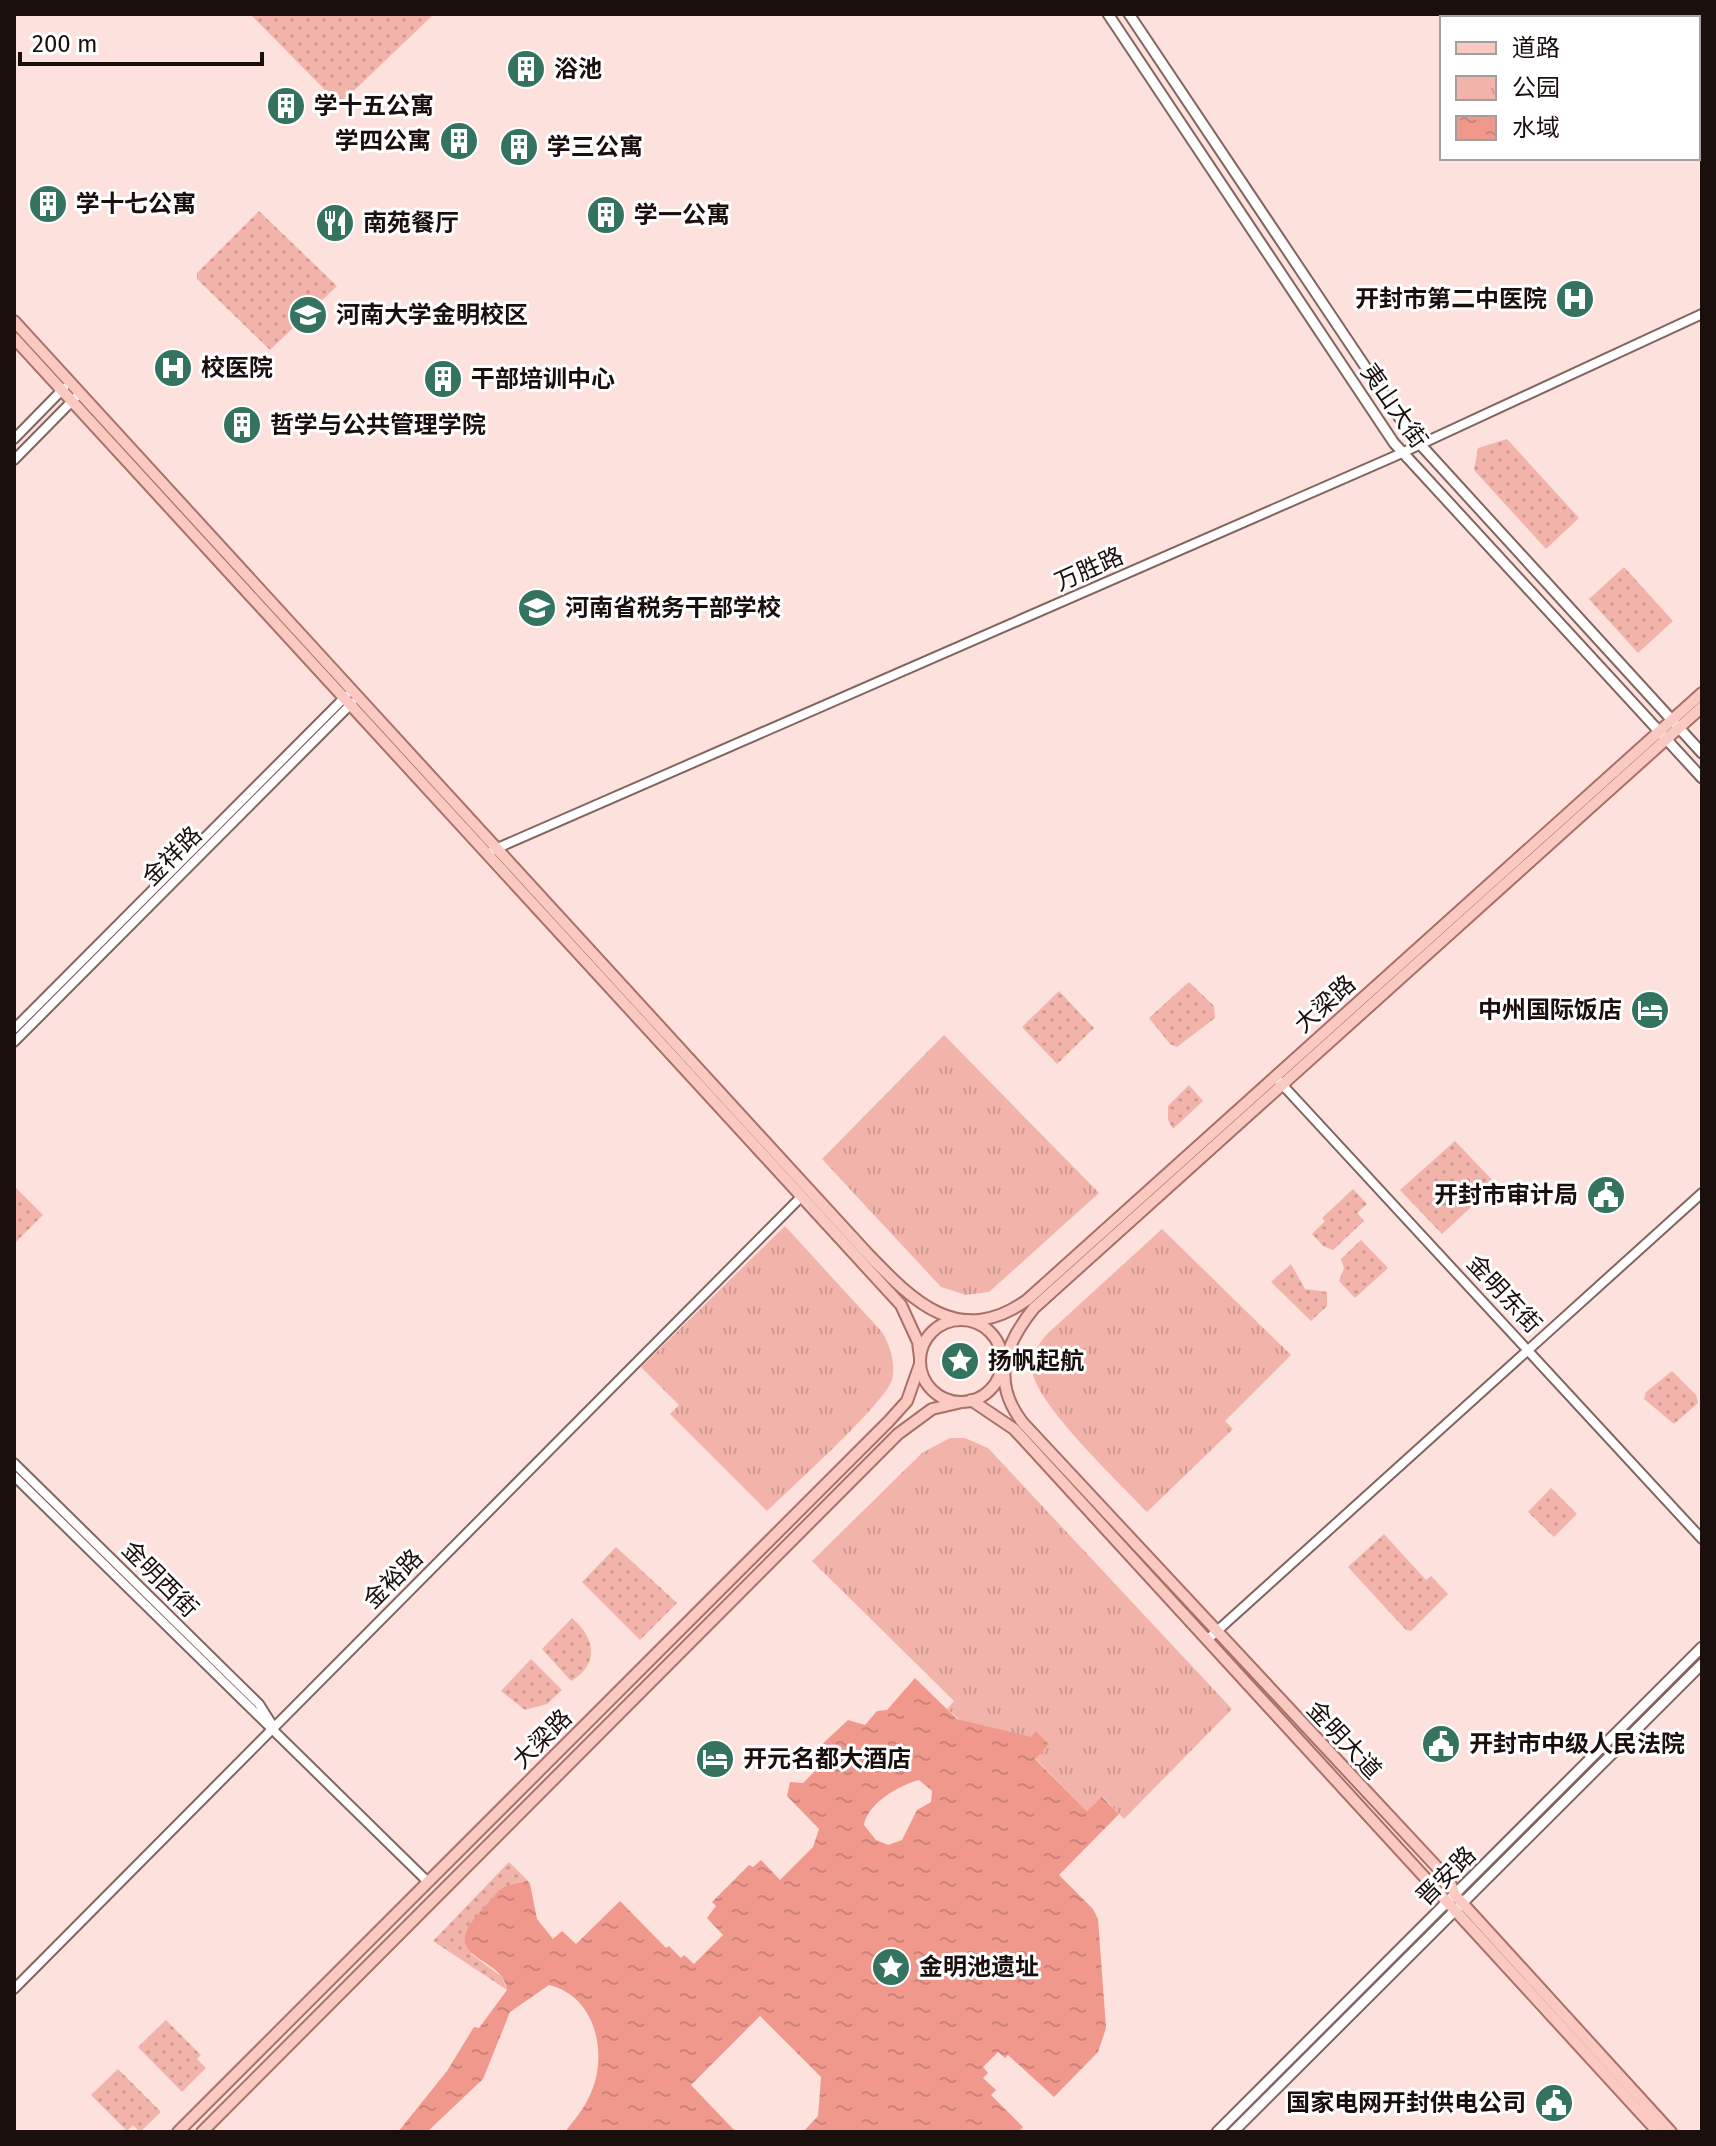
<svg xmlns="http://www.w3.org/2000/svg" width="1716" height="2146" font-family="'Fira Sans','Noto Sans SC',sans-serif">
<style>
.grass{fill:url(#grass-dots)}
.park{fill:url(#park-tufts)}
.water{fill:url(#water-ripples);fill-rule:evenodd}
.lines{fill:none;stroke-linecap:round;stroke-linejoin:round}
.tertiary-casing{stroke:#826460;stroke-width:12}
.secondary-casing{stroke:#826460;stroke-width:13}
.primary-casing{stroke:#a97068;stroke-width:14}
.tertiary{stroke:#fff;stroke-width:8}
.secondary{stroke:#fff;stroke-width:9}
.primary{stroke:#f9c9c2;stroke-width:10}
.labels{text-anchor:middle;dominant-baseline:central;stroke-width:6;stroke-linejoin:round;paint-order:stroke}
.poi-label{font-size:24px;font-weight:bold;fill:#1b0f0e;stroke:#fff;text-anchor:start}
.street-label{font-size:24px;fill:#1b0f0e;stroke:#fff}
</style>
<defs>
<pattern id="grass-dots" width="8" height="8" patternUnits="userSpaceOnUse" patternTransform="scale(2)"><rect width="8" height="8" fill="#f1b3aa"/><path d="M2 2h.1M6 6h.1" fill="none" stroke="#ce9991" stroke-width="1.8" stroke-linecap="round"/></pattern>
<pattern id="park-tufts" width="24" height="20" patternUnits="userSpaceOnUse" patternTransform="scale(2)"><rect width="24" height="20" fill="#f1b3aa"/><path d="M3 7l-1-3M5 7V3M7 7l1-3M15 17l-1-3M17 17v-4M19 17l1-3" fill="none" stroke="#ce9991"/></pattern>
<pattern id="water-ripples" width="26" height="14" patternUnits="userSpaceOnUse" patternTransform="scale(2)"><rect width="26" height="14" fill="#f0988c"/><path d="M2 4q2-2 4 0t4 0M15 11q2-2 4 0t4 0" fill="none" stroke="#cd8278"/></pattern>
</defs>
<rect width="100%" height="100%" fill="#fde1dd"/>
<g class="grass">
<path d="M250,14H434L342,102L332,97Z"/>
<path d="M259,211L337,286L270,350L197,279V273Z"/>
<path d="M1507,439L1579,518L1546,549L1474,470L1478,448Z"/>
<path d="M1624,567L1673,621L1638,653L1589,599Z"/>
<path d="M1189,982L1214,1006L1215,1018L1177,1047L1170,1044L1149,1018Z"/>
<path d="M1059,991L1094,1028L1057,1064L1022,1027Z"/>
<path d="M1189,1085L1203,1101L1173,1129L1168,1120V1106Z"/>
<path d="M1455,1141L1496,1184L1442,1234L1400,1190Z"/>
<path d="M14,1186L43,1215L14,1244Z"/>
<path d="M1353,1189L1367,1204L1357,1213L1364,1221L1333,1250L1323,1246L1312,1234L1325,1221L1322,1218Z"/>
<path d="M1361,1240L1388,1268L1355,1298L1339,1281L1344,1268L1341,1259Z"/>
<path d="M1291,1264L1305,1289L1327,1292V1306L1311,1321L1271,1282Z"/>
<path d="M1672,1371L1696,1395L1698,1403L1674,1424L1644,1399L1646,1392Z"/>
<path d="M1551,1488L1577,1514L1554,1537L1528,1512Z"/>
<path d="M1384,1534L1426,1580L1431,1576L1448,1594L1411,1631L1406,1630L1348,1567Z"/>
<path d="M616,1547L677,1603L640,1640L582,1582Z"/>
<path d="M572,1618C594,1637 601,1663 571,1681L542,1649Z"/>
<path d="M531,1659L562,1690L547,1704L525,1710L501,1691Z"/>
<path d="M509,1862L527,1880L513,1886L471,1954L502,1977L507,1990L433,1941Z"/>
<path d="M166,2020L201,2055L197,2059L206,2068L182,2092L138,2047Z"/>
<path d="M118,2069L161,2112L140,2132L133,2125L127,2131L91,2095Z"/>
</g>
<g class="park">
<path d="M944,1035L1099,1193L989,1292L966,1295L941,1287L822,1159Z"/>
<path d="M785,1226L882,1332C890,1345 896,1364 892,1380C885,1403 790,1489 767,1511L670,1414L679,1405L641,1367Z"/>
<path d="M1162,1229L1291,1355L1225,1421L1233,1429L1147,1512C1121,1484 1034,1403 1032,1369C1031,1356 1038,1345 1046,1335Z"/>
<path d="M950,1438H965L988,1448L1232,1709L1124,1819L1103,1797L1088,1812L1035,1758L1049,1744L1037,1732L1031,1738L960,1720L947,1709L954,1701L812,1561L922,1453Z"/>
</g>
<path class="water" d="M915,1678L957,1719L1031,1737L1036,1731L1049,1744L1035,1759L1087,1811L1102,1797L1119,1814L1059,1875L1093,1909L1098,1919L1106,2028L1098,2052L1054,2097L1008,2055L1005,2058L998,2052L983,2067L988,2073L983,2078L996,2090L991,2095L1023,2127L1018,2132H803L818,2116L821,2077L760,2016L691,2085L736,2132H565C574,2120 584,2109 590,2095C609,2055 596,1996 549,1985L510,2012L483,2079L427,2132H398L447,2071L474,2027L479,2028L507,1990C503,1954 434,1961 481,1911C488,1904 495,1893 503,1888C509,1884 519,1884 527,1880L530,1884L537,1919L553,1939L562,1931L576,1944L620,1901L666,1948L669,1946L681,1958L684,1955L694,1964L723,1935L707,1918L716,1906L712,1902L749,1865L753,1867L761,1860L780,1880L813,1847L819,1829L787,1796L790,1782L803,1783L817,1769V1749L848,1720L865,1725L877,1711L887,1710ZM919,1780L932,1791L931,1802L917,1810L902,1840L888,1845L876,1840L864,1825C867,1804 899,1785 919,1780Z"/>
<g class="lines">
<g class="tertiary-casing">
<g id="tertiary">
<path d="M14,439L64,388"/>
<path d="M14,460L80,393"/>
<path d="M493,850L1393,457L1702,314"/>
<path d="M14,1029L346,696"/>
<path d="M14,1042L352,703"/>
<path d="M1278,1080L1702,1539"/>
<path d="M14,1463L259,1704L271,1723"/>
<path d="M14,1476L428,1882"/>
<path d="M1207,1640L1702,1193"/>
<path d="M14,1989L801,1197"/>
</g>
</g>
<g class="secondary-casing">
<g id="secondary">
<path d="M1108,14L1394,443L1702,778"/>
<path d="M1129,14L1409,432L1702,753"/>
<path d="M1217,2132L1702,1647"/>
<path d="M1233,2132L1702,1664"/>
</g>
</g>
<g class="primary-casing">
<g id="primary">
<path d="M14,321L866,1252C912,1300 958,1349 1027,1300L1702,693"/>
<path d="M14,338L901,1305L918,1342L920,1358"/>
<circle cx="961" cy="1361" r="41"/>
<path d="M971,1400L1014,1429L1658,2132"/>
<path d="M178,2132L889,1421L907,1401L920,1364"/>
<path d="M202,2132L898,1434L932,1409L962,1402"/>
<path d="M1671,2132L1455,1895L1449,1880L1023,1423C991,1382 1004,1345 1034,1308L1702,707"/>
</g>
</g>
<use href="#tertiary" class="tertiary"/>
<use href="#secondary" class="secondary"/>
<use href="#primary" class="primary"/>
</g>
<defs>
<g id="building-disc" transform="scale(2)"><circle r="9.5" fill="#347360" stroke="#fff"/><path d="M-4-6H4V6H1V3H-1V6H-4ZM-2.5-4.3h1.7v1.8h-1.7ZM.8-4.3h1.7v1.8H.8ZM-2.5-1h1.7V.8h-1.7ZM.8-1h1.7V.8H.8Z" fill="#fff"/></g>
<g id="restaurant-disc" transform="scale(2)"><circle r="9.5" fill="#347360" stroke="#fff"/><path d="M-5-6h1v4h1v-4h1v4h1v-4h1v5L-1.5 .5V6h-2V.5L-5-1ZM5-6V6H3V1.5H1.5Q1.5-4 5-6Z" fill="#fff"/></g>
<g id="hospital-disc" transform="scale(2)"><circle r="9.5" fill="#347360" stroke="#fff"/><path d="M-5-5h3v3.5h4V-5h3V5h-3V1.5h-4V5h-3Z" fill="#fff"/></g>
<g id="university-disc" transform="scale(2)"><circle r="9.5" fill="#347360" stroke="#fff"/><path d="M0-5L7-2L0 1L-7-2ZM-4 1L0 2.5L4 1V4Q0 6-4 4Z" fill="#fff"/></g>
<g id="hotel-disc" transform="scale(2)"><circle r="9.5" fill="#347360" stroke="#fff"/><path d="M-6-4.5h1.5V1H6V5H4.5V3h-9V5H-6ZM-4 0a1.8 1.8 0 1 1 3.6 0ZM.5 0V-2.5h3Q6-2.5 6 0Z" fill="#fff"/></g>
<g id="civic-disc" transform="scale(2)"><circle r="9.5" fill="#347360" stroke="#fff"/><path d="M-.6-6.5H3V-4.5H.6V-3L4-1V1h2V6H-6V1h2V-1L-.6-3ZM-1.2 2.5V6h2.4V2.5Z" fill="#fff"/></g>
<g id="sight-disc" transform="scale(2)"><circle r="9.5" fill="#347360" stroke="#fff"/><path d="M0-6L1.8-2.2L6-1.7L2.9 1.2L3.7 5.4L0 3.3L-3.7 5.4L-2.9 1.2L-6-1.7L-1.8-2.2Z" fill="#fff"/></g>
</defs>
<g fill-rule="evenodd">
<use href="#building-disc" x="526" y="69"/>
<use href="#building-disc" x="286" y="106"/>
<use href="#building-disc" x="459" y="141"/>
<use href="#building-disc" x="519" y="147"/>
<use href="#building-disc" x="48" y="204"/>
<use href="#building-disc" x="606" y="215"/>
<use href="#restaurant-disc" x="335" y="223"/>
<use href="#hospital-disc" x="1575" y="299"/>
<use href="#university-disc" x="308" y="315"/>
<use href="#hospital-disc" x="173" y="368"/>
<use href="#building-disc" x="443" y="379"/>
<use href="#building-disc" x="242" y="425"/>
<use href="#university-disc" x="537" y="608"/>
<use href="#hotel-disc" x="1650" y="1010"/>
<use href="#civic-disc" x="1606" y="1195"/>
<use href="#sight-disc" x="960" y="1361"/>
<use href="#civic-disc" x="1441" y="1744"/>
<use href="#hotel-disc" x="715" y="1759"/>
<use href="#sight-disc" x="891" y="1967"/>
<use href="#civic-disc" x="1554" y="2103"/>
</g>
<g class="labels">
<g class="poi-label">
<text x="554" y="69">浴池</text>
<text x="314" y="106">学十五公寓</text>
<text x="431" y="141" text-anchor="end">学四公寓</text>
<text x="547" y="147">学三公寓</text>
<text x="76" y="204">学十七公寓</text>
<text x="634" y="215">学一公寓</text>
<text x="363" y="223">南苑餐厅</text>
<text x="1547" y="299" text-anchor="end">开封市第二中医院</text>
<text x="336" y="315">河南大学金明校区</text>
<text x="201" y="368">校医院</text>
<text x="471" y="379">干部培训中心</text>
<text x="270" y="425">哲学与公共管理学院</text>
<text x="565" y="608">河南省税务干部学校</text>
<text x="1622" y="1010" text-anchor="end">中州国际饭店</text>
<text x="1578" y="1195" text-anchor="end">开封市审计局</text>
<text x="988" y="1361">扬帆起航</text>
<text x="1469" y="1744">开封市中级人民法院</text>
<text x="743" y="1759">开元名都大酒店</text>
<text x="919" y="1967">金明池遗址</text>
<text x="1526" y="2103" text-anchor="end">国家电网开封供电公司</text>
</g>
<g class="street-label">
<text transform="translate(1394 406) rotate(55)">夷山大街</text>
<text transform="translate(1089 569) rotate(-24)">万胜路</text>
<text transform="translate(172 856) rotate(-45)">金祥路</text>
<text transform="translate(1325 1004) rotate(-42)">大梁路</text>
<text transform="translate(1504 1294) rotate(47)">金明东街</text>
<text transform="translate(160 1579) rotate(45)">金明西街</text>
<text transform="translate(393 1579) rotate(-45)">金裕路</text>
<text transform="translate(542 1739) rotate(-45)">大梁路</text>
<text transform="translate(1344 1740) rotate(47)">金明大道</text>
<text transform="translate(1446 1876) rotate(-45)">晋安路</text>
</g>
</g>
<rect width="1716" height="2146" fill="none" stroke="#1b0f0e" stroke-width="32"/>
<rect x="1440" y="16" width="260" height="144" fill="#ffffff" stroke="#a49f9f" stroke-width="2"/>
<rect x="1456" y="42" width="40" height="12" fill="#f9c9c2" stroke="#a49f9f" stroke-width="2"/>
<text x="1512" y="56" font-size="24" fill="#1b0f0e">道路</text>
<rect x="1456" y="76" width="40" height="24" fill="url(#park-tufts)" stroke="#a49f9f" stroke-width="2"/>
<text x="1512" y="96" font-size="24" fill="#1b0f0e">公园</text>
<rect x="1456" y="116" width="40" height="24" fill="url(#water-ripples)" stroke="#a49f9f" stroke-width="2"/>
<text x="1512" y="136" font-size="24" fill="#1b0f0e">水域</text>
<path d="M20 52v12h242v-12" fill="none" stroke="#1b0f0e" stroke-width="4"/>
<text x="32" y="52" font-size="24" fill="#1b0f0e" stroke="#ffffff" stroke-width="6" paint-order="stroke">200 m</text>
</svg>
